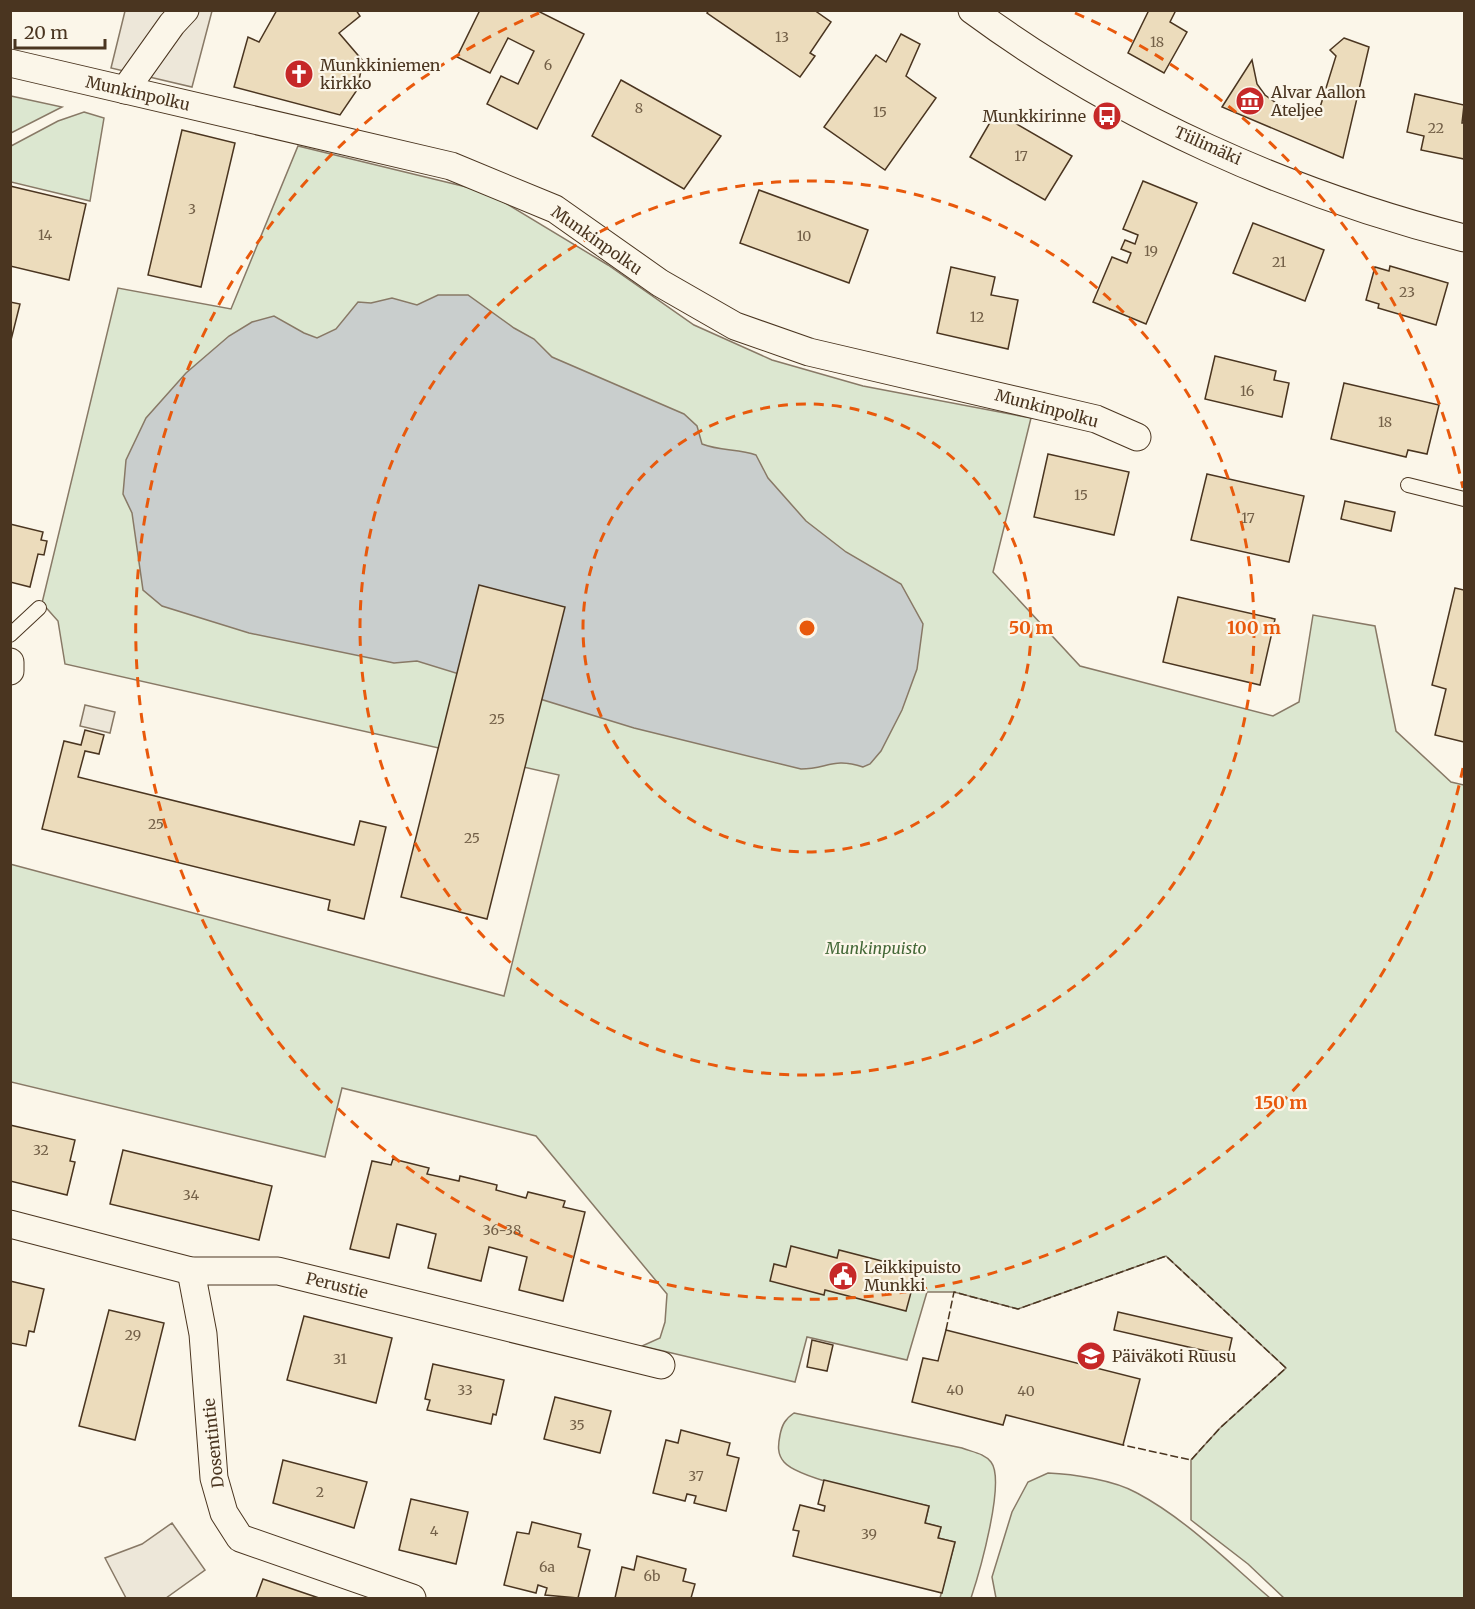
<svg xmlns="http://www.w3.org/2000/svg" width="1475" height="1609" font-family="Merriweather,serif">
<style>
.green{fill:#dce7d0;stroke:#887966;stroke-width:1.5}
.parking{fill:#ede7d9;stroke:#887966;stroke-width:1.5}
.water{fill:#c9cecd;stroke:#887966;stroke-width:1.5}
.building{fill:#ecdcbc;stroke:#4a3520;stroke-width:1.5}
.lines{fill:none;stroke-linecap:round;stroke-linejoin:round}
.lane-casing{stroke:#4a3520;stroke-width:16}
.street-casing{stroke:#4a3520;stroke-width:29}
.lane{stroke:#fbf6e9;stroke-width:14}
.street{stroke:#fbf6e9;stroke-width:27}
.fence{stroke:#4a3520;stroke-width:1.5;stroke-dasharray:8 3;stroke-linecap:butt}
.ring{fill:none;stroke:#e8590c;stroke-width:3;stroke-dasharray:10 8}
.labels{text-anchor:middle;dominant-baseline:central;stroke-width:4.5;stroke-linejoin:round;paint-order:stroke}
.number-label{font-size:14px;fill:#725f47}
.poi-label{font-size:16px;fill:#4a3520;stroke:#fbf6e9;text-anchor:start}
.street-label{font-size:16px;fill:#4a3520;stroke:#fbf6e9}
.park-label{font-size:16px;font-style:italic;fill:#436837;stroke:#fbf6e9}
.centre{fill:#e8590c;stroke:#fbf6e9;stroke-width:3}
.ring-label{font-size:18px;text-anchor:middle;font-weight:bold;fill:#e8590c;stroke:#fbf6e9;stroke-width:4.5;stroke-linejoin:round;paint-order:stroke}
</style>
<rect width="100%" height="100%" fill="#fbf6e9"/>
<g class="green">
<path d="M11,96L62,107L11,133Z"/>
<path d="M84,112L104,118L90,201L11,182V146L58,121Z"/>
<path d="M298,146L487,192L608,265L694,325L772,360L863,386L1031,418L993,572L1080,666L1273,716L1299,702L1313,615L1375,626L1396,731L1451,782L1464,785V1598H1284L1248,1564L1191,1520V1460L1220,1428L1286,1368L1166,1256L1018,1309L954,1292H927L907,1360L807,1337L795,1382L642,1346L660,1338L665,1322L667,1294L536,1136L342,1088L325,1157L11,1082L10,864L504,996L559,775L65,664L58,621L42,603L118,288L231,309Z"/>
<path d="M794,1413L962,1448C972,1452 984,1453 991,1462C1006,1481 979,1574 971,1598H940L955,1542L938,1538L941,1527L925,1523L929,1506C900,1499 800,1481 784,1462C777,1454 778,1445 780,1435C782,1425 785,1419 794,1413Z"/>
<path d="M1048,1473C1073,1474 1114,1480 1137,1493C1186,1519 1228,1562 1270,1598H996L992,1577L1012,1512L1028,1482Z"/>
</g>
<g class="parking">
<path d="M125,11H212L192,87L111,68Z"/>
<path d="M85,705L115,712L110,733L80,726Z"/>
<path d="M172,1523L205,1570L166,1598H126L105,1558L142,1544Z"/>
</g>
<path class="water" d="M438,295H468L514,328L534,339L552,357L684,414L697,426L702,444C720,451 738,449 756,455L768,478L806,521L846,552L901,584L923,624L917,669L902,710L881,751L870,764L863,767C833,757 827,769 801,769L634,728L417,661L394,663L249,633L162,606L143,590L132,513L123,494L126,460L146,418L186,373L229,336L252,322L274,316L304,333L317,338L336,329L358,302L371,303L392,298L417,305Z"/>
<g class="building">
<path d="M277,10H356L360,16L339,33L363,61L357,90L340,115L234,87L248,37L259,42Z"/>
<path d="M480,10H536L584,34L537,129L487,104L501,76L518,84L534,51L508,38L490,73L457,57Z"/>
<path d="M709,10H814L831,22L810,53L815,56L800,77L707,13Z"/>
<path d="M1149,10H1176L1170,22L1187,32L1164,73L1128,53Z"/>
<path d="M901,34L920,44L906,76L936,98L885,170L824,127L876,55L886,62Z"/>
<path d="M1344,38L1369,47L1343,158L1222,107L1252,60L1257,84L1265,95L1283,108L1317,117L1336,56L1330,50Z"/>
<path d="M621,80L721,136L684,189L592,136Z"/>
<path d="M1415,94L1464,105L1462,123H1464V159L1421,150L1424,136L1407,132Z"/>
<path d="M996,112L1072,156L1045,200L970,157Z"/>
<path d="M182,130L235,143L201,287L148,275Z"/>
<path d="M1143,181L1197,203L1146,324L1093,302L1112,257L1127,263L1131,253L1121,249L1125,240L1135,244L1138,235L1123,229Z"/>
<path d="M10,186L86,204L69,280L10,266Z"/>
<path d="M759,190L868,230L849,283L740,243Z"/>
<path d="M1253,223L1324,250L1305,301L1233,273Z"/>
<path d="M1390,266L1448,283L1436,325L1378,308L1379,304L1366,300L1375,267L1389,271Z"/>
<path d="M951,267L995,277L991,295L1018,300L1008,349L937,333Z"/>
<path d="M10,302L20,304L10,344Z"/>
<path d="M1215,356L1276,371L1274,380L1289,383L1282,417L1205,399Z"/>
<path d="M1344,383L1439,405L1427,454L1408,450L1406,457L1331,439Z"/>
<path d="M1048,454L1129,472L1114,535L1034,517Z"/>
<path d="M1207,474L1304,496L1289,562L1191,540Z"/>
<path d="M1345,501L1395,512L1391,531L1341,519Z"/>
<path d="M10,524L43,532L41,540L47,541L44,555L38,554L30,587L10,582Z"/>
<path d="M479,585L565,607L487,919L401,897Z"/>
<path d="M1455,588L1464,590V742L1435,735L1446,689L1432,685Z"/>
<path d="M1178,597L1275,619L1260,685L1163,662Z"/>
<path d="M85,730L104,735L99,754L85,751L78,777L354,845L360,821L386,827L364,919L328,910L330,900L42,829L64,741L81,745Z"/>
<path d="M10,1125L75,1140L70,1161L75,1162L67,1195L10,1181Z"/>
<path d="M123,1150L272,1186L259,1240L110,1204Z"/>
<path d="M393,1159L429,1168L427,1174L459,1181L460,1176L497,1185L496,1190L526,1198L528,1192L565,1201L563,1207L585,1212L563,1301L519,1290L527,1257L489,1247L481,1281L428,1268L436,1234L409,1227L397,1224L389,1258L350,1249L372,1161L391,1165Z"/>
<path d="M791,1246L837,1258L839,1250L917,1270L906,1311L825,1290L824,1295L770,1281L774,1264L786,1267Z"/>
<path d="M10,1281L44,1289L34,1332L29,1331L26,1346L10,1343Z"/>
<path d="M109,1310L164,1323L135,1440L79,1426Z"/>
<path d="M1118,1312L1232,1338L1228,1356L1114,1330Z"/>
<path d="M304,1316L392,1338L376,1403L287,1380Z"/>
<path d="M946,1330L1140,1379L1123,1445L1006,1415L1003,1425L912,1402L923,1358L938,1361Z"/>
<path d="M812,1340L833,1345L827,1371L807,1367Z"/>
<path d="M433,1364L504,1380L496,1415L493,1414L491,1424L427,1410L430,1400L425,1399Z"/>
<path d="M555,1397L611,1411L600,1453L544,1439Z"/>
<path d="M681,1430L730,1443L727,1455L739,1458L726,1511L694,1503L696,1496L687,1494L685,1501L653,1493L666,1440L678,1443Z"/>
<path d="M283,1460L367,1482L354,1528L273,1503Z"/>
<path d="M824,1480L929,1506L925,1523L941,1527L938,1538L955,1542L942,1593L793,1556L799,1531L793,1530L800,1505L824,1511L825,1506L818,1504Z"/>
<path d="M411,1499L468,1512L456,1564L399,1550Z"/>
<path d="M532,1522L581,1534L578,1547L590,1550L578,1598L545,1595L547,1588L538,1585L536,1593L504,1585L517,1532L529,1534Z"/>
<path d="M637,1556L686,1569L683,1581L695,1584L691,1598H615L622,1567L634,1570Z"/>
<path d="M263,1579L319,1598H256Z"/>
</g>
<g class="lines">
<g class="lane-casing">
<g id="lane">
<path d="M1408,485L1464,499"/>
<path d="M10,635L39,608"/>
</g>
</g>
<g class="street-casing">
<g id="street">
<path d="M972,10C1117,117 1290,194 1464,238"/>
<path d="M10,63L451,166L555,209L660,283L735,326L809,352L1096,419L1137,437"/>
<path d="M125,90L172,24L185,10"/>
<path d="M10,662V671"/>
<path d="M10,1224L191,1271H278L661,1365"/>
<path d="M191,1271L203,1334L214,1478L224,1513L240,1538L412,1598"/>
</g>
</g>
<use href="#lane" class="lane"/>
<use href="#street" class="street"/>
<path class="fence" d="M946,1330L954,1292L1018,1309L1166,1256L1286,1368L1220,1428L1191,1460L1123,1445"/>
</g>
<g class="ring">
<circle cx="807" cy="628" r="224"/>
<circle cx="807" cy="628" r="447"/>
<path d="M1463 768A671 671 0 1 1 539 13M1075 13A671 671 0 0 1 1463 488"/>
</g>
<defs>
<g id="church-disc" transform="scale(1.5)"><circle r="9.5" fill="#c62828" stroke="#fbf6e9"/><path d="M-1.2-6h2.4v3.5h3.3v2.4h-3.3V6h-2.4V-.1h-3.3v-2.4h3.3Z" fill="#fff"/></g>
<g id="museum-disc" transform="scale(1.5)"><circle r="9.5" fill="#c62828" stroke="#fbf6e9"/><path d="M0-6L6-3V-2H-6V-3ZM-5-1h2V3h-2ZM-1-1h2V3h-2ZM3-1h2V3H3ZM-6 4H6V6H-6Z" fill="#fff"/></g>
<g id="bus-disc" transform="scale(1.5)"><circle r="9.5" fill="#c62828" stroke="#fbf6e9"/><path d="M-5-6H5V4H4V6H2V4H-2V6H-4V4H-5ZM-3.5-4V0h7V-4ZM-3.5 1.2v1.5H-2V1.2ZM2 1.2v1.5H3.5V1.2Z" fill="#fff"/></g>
<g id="civic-disc" transform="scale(1.5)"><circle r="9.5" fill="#c62828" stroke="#fbf6e9"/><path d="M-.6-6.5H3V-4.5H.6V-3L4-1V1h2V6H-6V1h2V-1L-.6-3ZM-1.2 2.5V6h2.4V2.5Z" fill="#fff"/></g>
<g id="school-disc" transform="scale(1.5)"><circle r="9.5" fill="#c62828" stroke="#fbf6e9"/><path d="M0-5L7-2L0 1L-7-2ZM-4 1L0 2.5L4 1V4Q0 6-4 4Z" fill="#fff"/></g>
</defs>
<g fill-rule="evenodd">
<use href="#church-disc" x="299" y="74"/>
<use href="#museum-disc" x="1250" y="101"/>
<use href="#bus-disc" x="1107" y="116"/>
<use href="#civic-disc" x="843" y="1276"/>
<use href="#school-disc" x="1091" y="1356"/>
</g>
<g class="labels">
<g class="number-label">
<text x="782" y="37">13</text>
<text x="1157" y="42">18</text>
<text x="548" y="65">6</text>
<text x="639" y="108">8</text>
<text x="880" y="112">15</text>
<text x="1436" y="128">22</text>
<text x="1021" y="156">17</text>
<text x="192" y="209">3</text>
<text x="45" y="235">14</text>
<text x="804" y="236">10</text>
<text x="1151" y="251">19</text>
<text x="1279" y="262">21</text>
<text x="1407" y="292">23</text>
<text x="977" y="317">12</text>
<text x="1247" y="391">16</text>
<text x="1385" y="422">18</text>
<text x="1081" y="495">15</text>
<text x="1248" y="518">17</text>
<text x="497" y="719">25</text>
<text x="156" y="824">25</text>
<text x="472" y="838">25</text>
<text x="41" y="1150">32</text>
<text x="191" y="1195">34</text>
<text x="502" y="1230">36-38</text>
<text x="133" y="1335">29</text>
<text x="340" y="1359">31</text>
<text x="465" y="1390">33</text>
<text x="955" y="1390">40</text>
<text x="1026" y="1391">40</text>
<text x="577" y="1425">35</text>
<text x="696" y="1476">37</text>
<text x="320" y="1492">2</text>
<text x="434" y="1531">4</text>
<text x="869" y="1534">39</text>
<text x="547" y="1567">6a</text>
<text x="652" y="1576">6b</text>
</g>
<g class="poi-label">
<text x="320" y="65">Munkkiniemen<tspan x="320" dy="18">kirkko</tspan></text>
<text x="1271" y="92">Alvar Aallon<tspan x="1271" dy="18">Ateljee</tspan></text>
<text x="1086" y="116" text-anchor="end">Munkkirinne</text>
<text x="864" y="1267">Leikkipuisto<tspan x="864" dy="18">Munkki</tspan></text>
<text x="1112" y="1356">Päiväkoti Ruusu</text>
</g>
<g class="street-label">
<text transform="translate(138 93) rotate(13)">Munkinpolku</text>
<text transform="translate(1208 145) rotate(24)">Tiilimäki</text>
<text transform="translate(597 240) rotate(35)">Munkinpolku</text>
<text transform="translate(1047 408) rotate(15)">Munkinpolku</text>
<text transform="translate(337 1285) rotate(14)">Perustie</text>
<text transform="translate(213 1443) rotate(-96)">Dosentintie</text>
</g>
<g class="park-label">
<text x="876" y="948">Munkinpuisto</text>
</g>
</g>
<circle cx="807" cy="628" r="9" class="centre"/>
<g class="ring-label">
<text x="1031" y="634">50 m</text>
<text x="1254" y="634">100 m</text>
<text x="1281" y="1109">150 m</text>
</g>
<rect width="1475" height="1609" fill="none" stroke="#4a3520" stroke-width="24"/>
<path d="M15 39v9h90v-9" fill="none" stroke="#4a3520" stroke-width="3"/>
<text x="24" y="39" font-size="18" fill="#4a3520" stroke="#fbf6e9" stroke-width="4.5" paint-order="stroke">20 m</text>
</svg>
